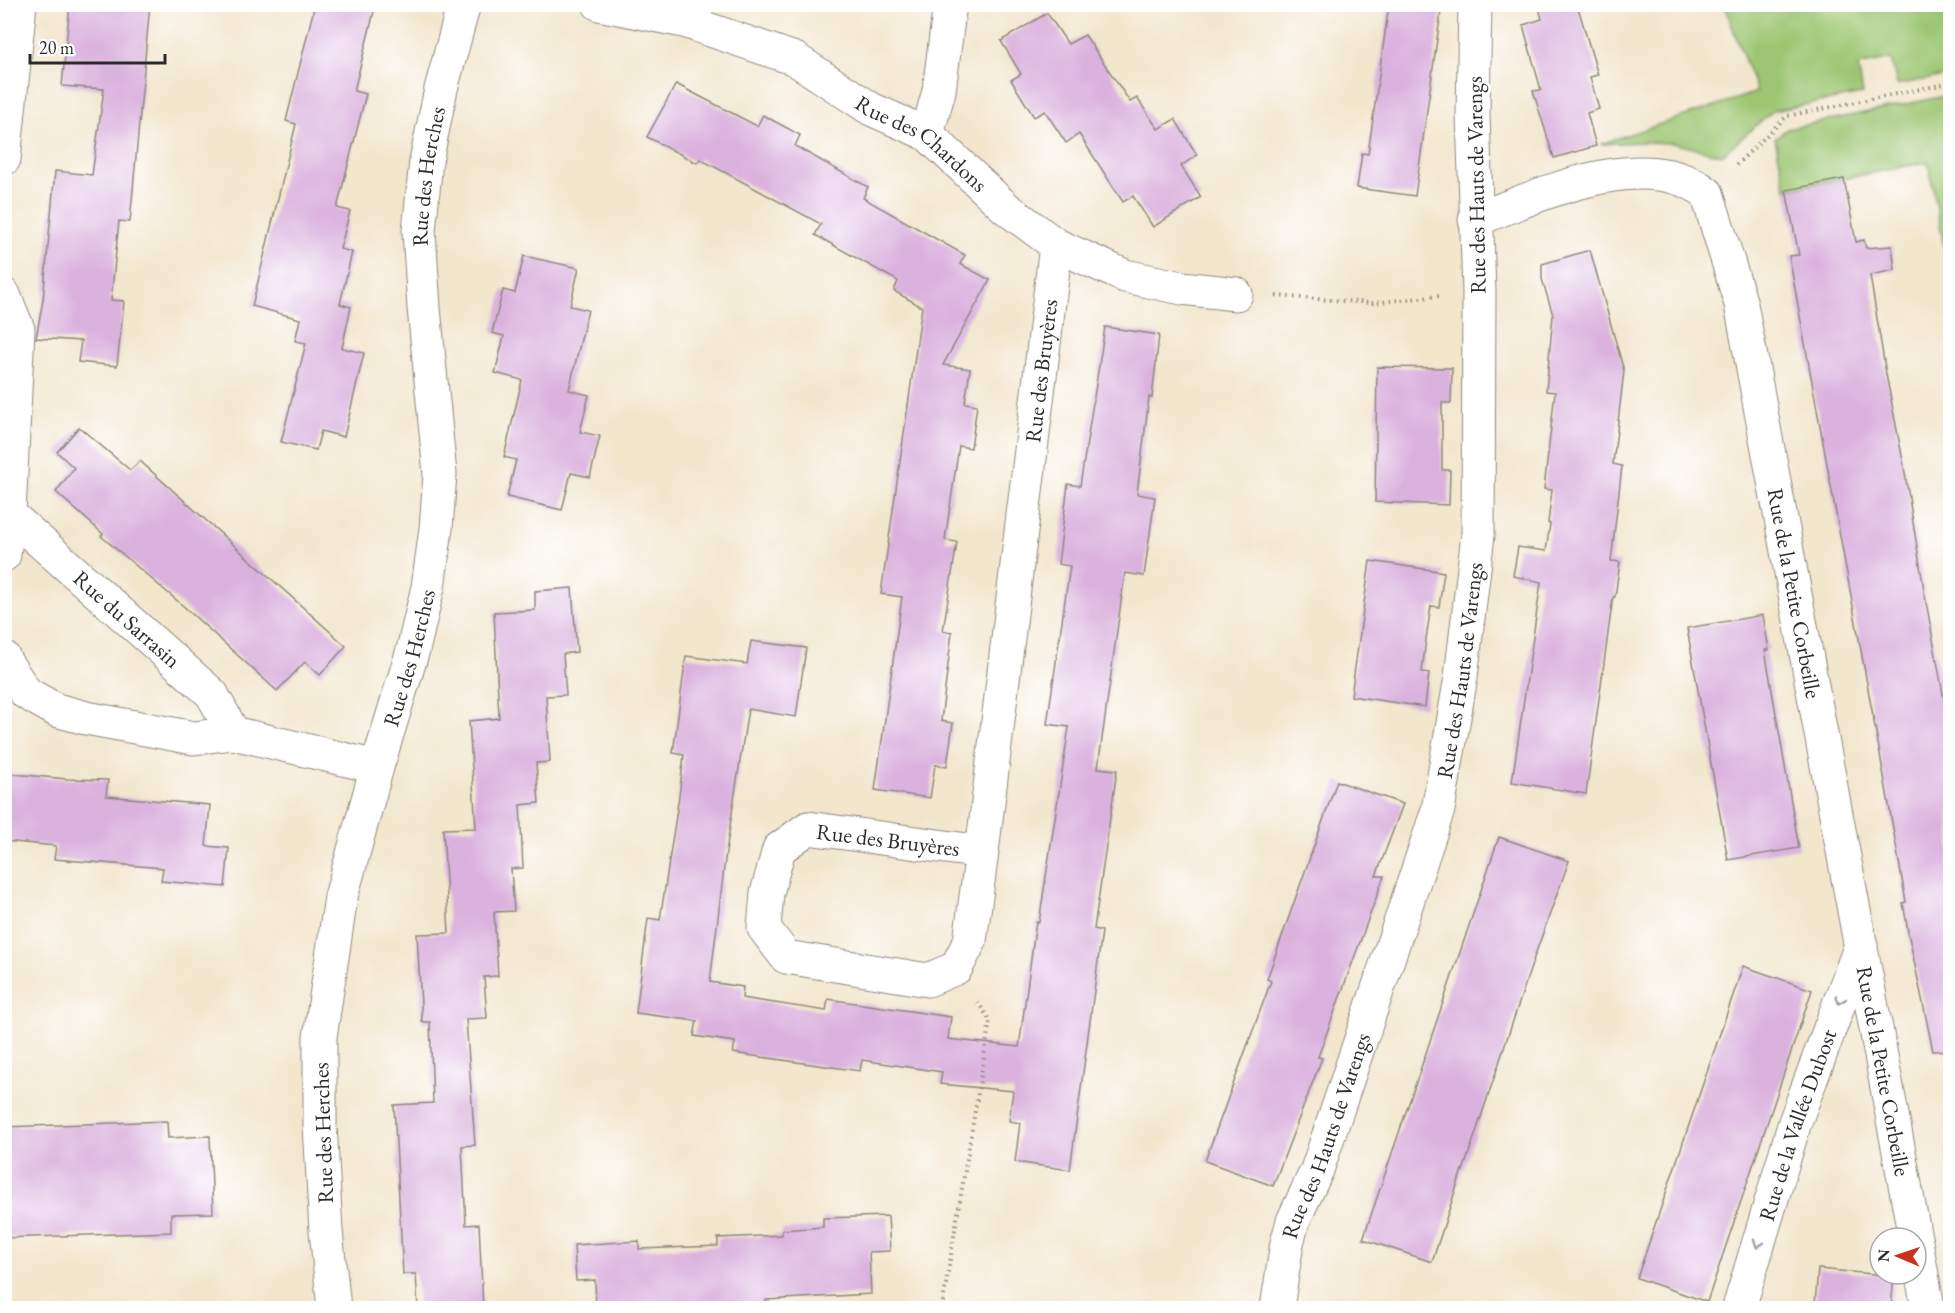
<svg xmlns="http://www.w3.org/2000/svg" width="1955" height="1313" font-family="'EB Garamond',serif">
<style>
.green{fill:#9dc672;stroke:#64784e;stroke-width:1.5}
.building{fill:#dab2de}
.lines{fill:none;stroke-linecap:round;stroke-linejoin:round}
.street-casing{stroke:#8e887c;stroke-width:35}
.path{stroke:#8e887c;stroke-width:4;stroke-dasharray:1.5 4.5;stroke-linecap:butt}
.street{stroke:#fff;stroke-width:33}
.oneway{stroke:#a0a0a0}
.labels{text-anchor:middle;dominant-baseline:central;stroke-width:6;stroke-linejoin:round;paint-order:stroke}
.street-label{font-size:22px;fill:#2b2b2b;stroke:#fff}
</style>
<rect width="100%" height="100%" fill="#fff"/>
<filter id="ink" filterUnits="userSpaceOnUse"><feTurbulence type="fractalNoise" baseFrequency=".0167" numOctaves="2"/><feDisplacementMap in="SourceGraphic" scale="12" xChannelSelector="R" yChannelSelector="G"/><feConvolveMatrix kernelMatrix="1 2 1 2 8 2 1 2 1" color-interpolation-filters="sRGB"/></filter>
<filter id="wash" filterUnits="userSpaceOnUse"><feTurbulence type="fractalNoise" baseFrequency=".008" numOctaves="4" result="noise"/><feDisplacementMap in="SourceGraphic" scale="24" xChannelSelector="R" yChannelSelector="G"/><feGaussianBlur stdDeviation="1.35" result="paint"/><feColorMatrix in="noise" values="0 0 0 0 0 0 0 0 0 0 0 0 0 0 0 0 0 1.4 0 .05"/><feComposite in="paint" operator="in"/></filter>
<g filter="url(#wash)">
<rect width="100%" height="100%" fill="#f2e6cd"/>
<g class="green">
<path d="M1724,5H1950V75L1897,85L1891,59L1858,66L1863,94L1773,111L1722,155L1672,143L1642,142L1600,144L1757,92Z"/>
<path d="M1950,95V279L1928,162L1786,190L1775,138L1787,129Z"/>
</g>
<g id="blocks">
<g class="building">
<path d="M70,4H150L130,222L119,221L111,300L124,301L117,366L78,362L81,341L36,338L43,300L55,171L92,175L104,89L62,86Z"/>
<path d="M315,4H376L354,91L366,94L337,208L350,211L340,249L352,252L340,304L351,307L342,348L364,353L344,437L321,431L316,450L281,442L306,343L295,341L300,319L252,306L296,124L286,121Z"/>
<path d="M1389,4H1442L1415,196L1357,188L1362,153L1368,154Z"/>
<path d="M1538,4H1577L1598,75L1590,77L1599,109L1587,113L1596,146L1554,158L1533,91L1541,90L1523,25L1542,19Z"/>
<path d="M1047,13L1068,44L1085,35L1130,102L1137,98L1158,129L1175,119L1197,155L1181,166L1201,197L1153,227L1133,196L1123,202L1079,134L1066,143L1045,111L1034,117L1011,80L1021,74L1001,41Z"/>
<path d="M676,84L757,126L763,115L800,135L795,146L868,187L863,198L965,255L960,264L990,280L943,365L970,369L965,403L977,405L971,448L959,446L945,540L957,542L943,631L952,632L941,721L953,723L947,766L935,765L930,798L875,790L902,597L881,594L922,307L894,291L898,281L815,235L821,224L700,159L697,163L647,137Z"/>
<path d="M1844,179L1856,242L1864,240L1866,248L1892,246L1895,270L1870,275L1886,374L1903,461L1925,596L1950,732V1050L1933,1051L1909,937L1903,903L1906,902L1883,771L1789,256L1799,255L1786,190Z"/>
<path d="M1590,250L1624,371L1613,464L1622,466L1611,561L1620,562L1615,597H1613L1586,794L1512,782L1541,582L1513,576L1518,547L1546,551L1550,524L1548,523L1552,490L1544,489L1555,392L1546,391L1553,315L1542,279V264Z"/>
<path d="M524,256L579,268L570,306L588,310L569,390L589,395L580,432L600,436L590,477L571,473L562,510L507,497L516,460L504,457L522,380L495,373L504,336L492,333L503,290L515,293Z"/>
<path d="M1105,327L1159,335L1152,398L1149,397L1137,494L1155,497L1144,576L1125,573L1098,768L1117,770L1094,929L1102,931L1070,1170L1015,1162L1020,1123L1009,1121L1013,1091L940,1084L942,1072L862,1060L860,1071L733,1053L735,1042L694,1036L697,1021L636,1013L648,918L660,920L679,796L684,755L673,753L686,656L747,664L751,641L806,648L796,717L748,709L726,852L710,982L743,987L742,998L826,1011L828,999L951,1017L948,1039L1019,1047L1036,922H1039L1069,727L1047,724L1070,566L1058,564L1068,484L1080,486Z"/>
<path d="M1377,367L1452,368L1451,403H1442V470H1450L1449,505L1375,502Z"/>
<path d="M79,427L130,470L140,461L346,646L320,675L305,662L277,691L181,604L101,536L103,534L56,492L74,468L57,452Z"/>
<path d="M1370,561L1444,572L1439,607L1431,606L1426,639L1422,672L1429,673L1425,707L1351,696Z"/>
<path d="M572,588L577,652L563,654L566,695L546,696L550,762L536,763L539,803L520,805L523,868L511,869L514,911L494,912L498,976L484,977L487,1018L466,1019L475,1145L462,1146L466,1225L479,1224L483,1308H418L416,1274H403L394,1105L433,1103L430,1022H422L417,934L449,933L443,829L476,828L469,721L499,718L494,612L535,610V591Z"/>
<path d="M1763,615L1769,650H1765L1799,848L1728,860L1687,628Z"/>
<path d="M4,773L67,779L108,780L106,796L210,805L206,846L229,848L225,887L161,881L163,868L54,859L56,846L4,841Z"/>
<path d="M1337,781L1403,804L1376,876H1384L1318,1057L1322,1058L1273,1186L1205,1161L1271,981L1267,979Z"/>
<path d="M1499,837L1569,861L1535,955L1463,1171L1462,1170L1432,1262L1363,1239Z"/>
<path d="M1743,966L1812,990L1707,1302L1637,1278Z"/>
<path d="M167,1121L168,1138L210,1136L213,1213L171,1214V1232L4,1238V1127Z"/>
<path d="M888,1216L890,1251L869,1252L871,1294L766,1300V1308H596L595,1280L576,1281L574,1245L639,1241V1249L718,1246V1238L782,1235V1230L823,1227V1218Z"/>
<path d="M1818,1269L1894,1276L1891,1308H1836V1306L1815,1304Z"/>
</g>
</g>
</g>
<g filter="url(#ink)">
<use href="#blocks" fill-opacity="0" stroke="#8e887c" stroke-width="1.5"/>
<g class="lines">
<g class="street-casing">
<g id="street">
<path id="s1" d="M599,4L684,21L795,59L871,109L927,134L1006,208L1056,245L1125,276L1182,288L1236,294"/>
<path d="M927,134L939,91L950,4"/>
<path d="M4,159L20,4"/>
<path id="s2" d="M1475,220C1540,195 1644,145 1707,193L1741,304L1915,1238"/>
<path d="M4,295L18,329L9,514L4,555"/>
<path id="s3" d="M9,514L212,694L233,733"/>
<path d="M4,658L6,663L26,693L56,710L86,718L194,738L233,733L377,767"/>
<path id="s4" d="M982,852L808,828L779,849L767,893L764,928L786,957L928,980L956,968L970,941L982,852L1056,245"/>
<path d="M1916,1242L1928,1308"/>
<path id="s5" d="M334,1308L326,1231L320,1125V1037L341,897L377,767L413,650L428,587L436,529L440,474L424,308L419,231L426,161L441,89L464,4"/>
<path id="s6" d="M1277,1308L1287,1243L1293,1221L1317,1170L1438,810L1461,677L1478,535L1479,292L1473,115L1475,4"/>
<path id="s7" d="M1739,1308L1795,1122L1861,945"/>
</g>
</g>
<g class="path">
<path d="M1736,165L1787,116L1950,83"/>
<path d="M1276,296L1372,303L1439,296"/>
<path d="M942,1308L990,1021L978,1002"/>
</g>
<use href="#street" class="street"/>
</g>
<defs><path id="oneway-chevron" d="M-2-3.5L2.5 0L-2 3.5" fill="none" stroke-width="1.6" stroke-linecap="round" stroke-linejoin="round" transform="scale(1.5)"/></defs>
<g class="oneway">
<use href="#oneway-chevron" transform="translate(1840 1000) rotate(110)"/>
<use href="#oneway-chevron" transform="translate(1758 1244) rotate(107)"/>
</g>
</g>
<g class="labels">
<g class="street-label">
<text stroke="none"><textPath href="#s1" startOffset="357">Rue des Chardons</textPath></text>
<text stroke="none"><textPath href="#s5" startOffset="1148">Rue des Herches</textPath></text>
<text transform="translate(1476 185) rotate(-91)">Rue des Hauts de Varengs</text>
<text stroke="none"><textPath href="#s4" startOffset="1108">Rue des Bruyères</textPath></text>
<text stroke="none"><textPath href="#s2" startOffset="654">Rue de la Petite Corbeille</textPath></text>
<text stroke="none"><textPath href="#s3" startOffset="158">Rue du Sarrasin</textPath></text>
<text stroke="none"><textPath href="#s5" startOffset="662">Rue des Herches</textPath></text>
<text stroke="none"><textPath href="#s6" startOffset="666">Rue des Hauts de Varengs</textPath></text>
<text transform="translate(888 840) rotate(7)">Rue des Bruyères</text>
<text stroke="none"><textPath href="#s2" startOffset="1140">Rue de la Petite Corbeille</textPath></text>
<text stroke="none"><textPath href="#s7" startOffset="192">Rue de la Vallée Dubost</textPath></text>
<text transform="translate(323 1133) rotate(-92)">Rue des Herches</text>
<text stroke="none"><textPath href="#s6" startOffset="180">Rue des Hauts de Varengs</textPath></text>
</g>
</g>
<rect width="1955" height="1313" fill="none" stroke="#fff" stroke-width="24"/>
<g transform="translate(1898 1256) rotate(272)"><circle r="28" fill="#ffffff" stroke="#aaaaaa" stroke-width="1.5"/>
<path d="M0-4.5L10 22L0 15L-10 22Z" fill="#c8321e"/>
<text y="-9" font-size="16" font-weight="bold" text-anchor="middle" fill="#2b2b2b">N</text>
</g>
<path d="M30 54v9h135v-9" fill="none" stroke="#2b2b2b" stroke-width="3"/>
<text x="39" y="54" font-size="18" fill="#2b2b2b" stroke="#ffffff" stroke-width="4.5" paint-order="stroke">20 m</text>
</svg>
